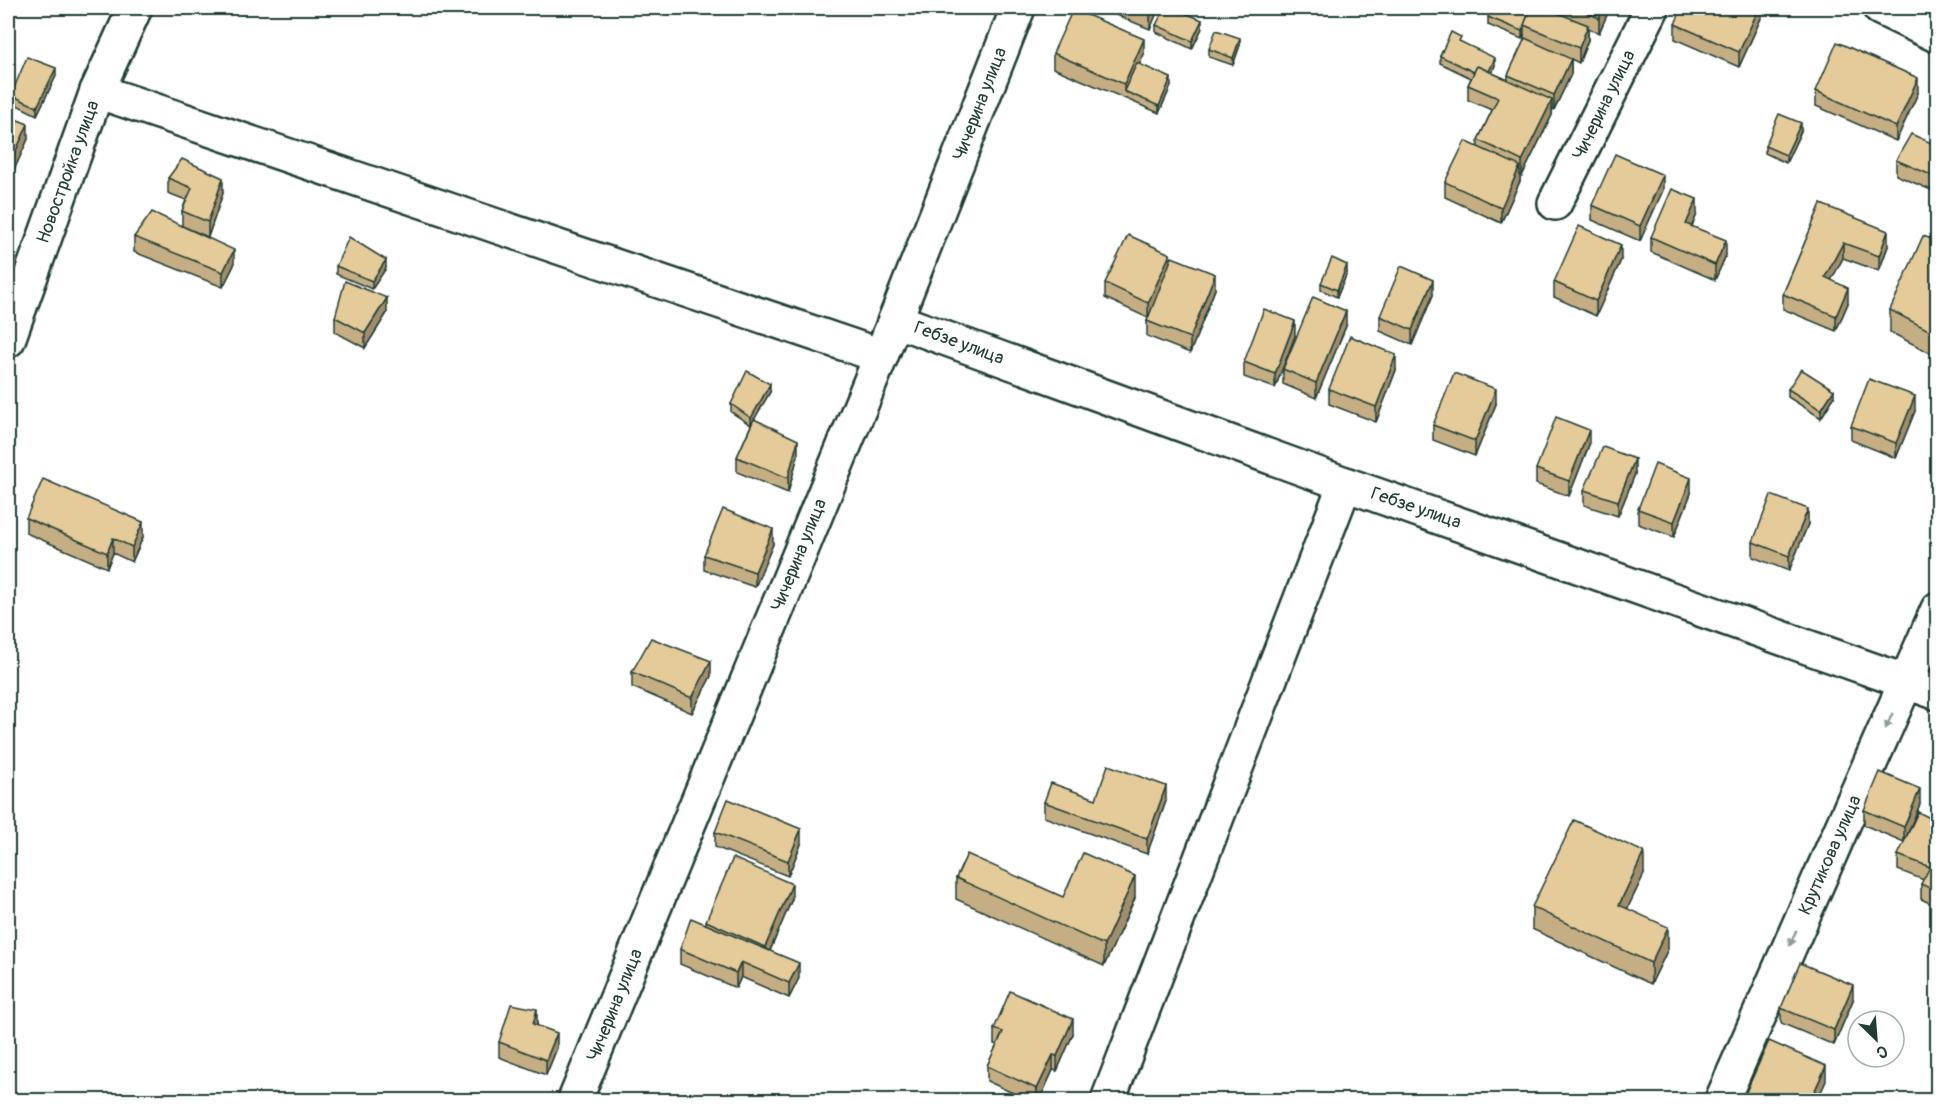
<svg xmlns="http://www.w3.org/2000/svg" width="1945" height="1108" font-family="Pangolin,sans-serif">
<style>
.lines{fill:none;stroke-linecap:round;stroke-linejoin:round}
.street-casing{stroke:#1f3d34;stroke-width:38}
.street{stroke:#fff;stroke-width:33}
.wall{fill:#c5ae84;stroke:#1f3d34;stroke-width:1.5}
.shaded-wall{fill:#a08d6c;stroke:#1f3d34;stroke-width:1.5}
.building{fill:#e5ca9a;stroke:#1f3d34;stroke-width:1.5}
.oneway{fill:#8f9e9a}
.labels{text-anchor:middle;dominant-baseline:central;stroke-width:5;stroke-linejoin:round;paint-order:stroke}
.street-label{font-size:18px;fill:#1f3d34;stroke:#fff}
</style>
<rect width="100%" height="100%" fill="#fff"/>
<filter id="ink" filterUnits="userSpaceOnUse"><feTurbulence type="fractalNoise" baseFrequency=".0167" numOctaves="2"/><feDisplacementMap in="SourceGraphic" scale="12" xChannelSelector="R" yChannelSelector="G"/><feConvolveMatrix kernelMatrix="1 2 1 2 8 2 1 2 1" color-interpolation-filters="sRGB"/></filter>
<g filter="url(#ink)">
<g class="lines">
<g class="street-casing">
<g id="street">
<path d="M1880,8L1938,36"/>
<path d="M97,91L881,356"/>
<path d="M1555,203L1652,8"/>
<path d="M895,320L1345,484L1938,693"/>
<path d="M8,340L97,91L135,8"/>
<path d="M575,1100L881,356L1018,8"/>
<path d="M1108,1100L1345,484"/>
<path d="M1722,1100L1938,609"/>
</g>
</g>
<use href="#street" class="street"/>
</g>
<g class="wall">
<path d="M1106,8H1159L1150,29L1106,11Z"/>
<path d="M1556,8H1610L1599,33L1588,28V40L1579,63L1571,59V74L1554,110L1552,109V115L1522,176L1520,175V181L1501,223L1445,197V182L1478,147V140L1492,110L1468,100V85L1471,78L1440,63V56L1461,42L1495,65L1492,73L1508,80V75L1524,41V34L1522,39L1488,25V17L1530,9L1556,12Z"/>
<path d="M1762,8V16L1739,67L1675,39V24Z"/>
<path d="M1156,25L1202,28L1192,49L1156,32Z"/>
<path d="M1240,45L1233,65L1209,57V49Z"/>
<path d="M1053,53L1144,54L1139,64L1171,86L1159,113L1053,68Z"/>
<path d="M56,76L37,115L11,102V95Z"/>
<path d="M1816,91L1918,93L1896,141L1816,106Z"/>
<path d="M8,116L28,139L9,181L8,180Z"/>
<path d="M1801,131L1786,163L1765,153V146Z"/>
<path d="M1938,146V193L1896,175V160Z"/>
<path d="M168,178L223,193L208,237L182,226V211L186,200L168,193Z"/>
<path d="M1663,190L1640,241L1592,220V205Z"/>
<path d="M1821,204L1888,246L1879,271L1843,258L1831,280L1848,303L1836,331L1783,309V294Z"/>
<path d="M1697,214L1692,226L1726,255L1715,280L1651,252V237Z"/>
<path d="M134,237L234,265L223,287L134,252Z"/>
<path d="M1938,241V357L1890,332V310Z"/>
<path d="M1621,260L1596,316L1554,297V282Z"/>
<path d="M1170,261L1215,289L1190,353L1147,336V321L1152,308L1148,318L1105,298V283Z"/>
<path d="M336,266L386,268L372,289L336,274Z"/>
<path d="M1347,273L1337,297L1321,290V283Z"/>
<path d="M1433,295L1412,345L1380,331V316Z"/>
<path d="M387,313L365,348L335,332V317Z"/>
<path d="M1346,326L1316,398L1283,384V369Z"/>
<path d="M1295,336L1275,388L1244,377V362Z"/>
<path d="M1396,370L1376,422L1329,404V389Z"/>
<path d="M1788,389L1834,397L1821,418L1788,397Z"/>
<path d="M770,392L754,419L798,455L788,493L737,472V457L751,425L731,412V404Z"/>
<path d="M1496,404L1475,456L1433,440V425Z"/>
<path d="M1915,411L1896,458L1851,440V426Z"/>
<path d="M1589,445L1569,496L1536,484V469Z"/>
<path d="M1635,474L1618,516L1584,505V490Z"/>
<path d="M1691,493L1674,537L1638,524V509Z"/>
<path d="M26,518L143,537L132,562L113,553L107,568L26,533Z"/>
<path d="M1808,524L1789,571L1753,557V542Z"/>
<path d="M773,544L755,587L704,570V555Z"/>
<path d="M632,672L711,676L692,713L632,687Z"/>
<path d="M1096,799L1166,801L1147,854L1044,817V802Z"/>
<path d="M1920,804L1904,842L1864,825V810Z"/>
<path d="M1938,822V907L1921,899V884L1924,880L1898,870V855Z"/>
<path d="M715,832L801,844L788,876L715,847Z"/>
<path d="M1644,874L1627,909L1668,949L1651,984L1532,929V907Z"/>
<path d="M956,878L1063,897L1135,898L1104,966L956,899Z"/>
<path d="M792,899L770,951L799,978L789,998L741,977L736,988L680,964V949L706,925V921Z"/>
<path d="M1853,1000L1834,1045L1781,1023V1008Z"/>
<path d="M537,1024V1025L557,1048L546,1075L499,1057V1042Z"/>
<path d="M994,1029L1073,1034L1057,1071L1053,1070L1039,1101H1030L987,1081V1066L997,1045L994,1044Z"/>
</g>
<g class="shaded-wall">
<path d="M1153,8H1159L1150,29V14Z"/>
<path d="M1603,8H1610L1599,33V18Z"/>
<path d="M1759,8H1762V16L1739,67V52Z"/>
<path d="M1202,20V28L1192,49V41Z"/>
<path d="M1588,25V40L1579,63V48Z"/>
<path d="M1524,26V34L1522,39V31Z"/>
<path d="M1240,38V45L1233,65V58Z"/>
<path d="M1144,39V54L1127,93L1124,91V84Z"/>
<path d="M1495,58V65L1486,85V77Z"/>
<path d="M1571,59V74L1554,110V95Z"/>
<path d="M56,68V76L37,115V107Z"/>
<path d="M1171,78V86L1159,113V106Z"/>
<path d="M1918,78V93L1896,141V127Z"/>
<path d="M1552,100V115L1522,176V161Z"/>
<path d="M1801,123V131L1786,163V155Z"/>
<path d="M28,124V139L9,181V166Z"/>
<path d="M1520,166V181L1501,223V208Z"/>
<path d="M1663,175V190L1640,241V226Z"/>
<path d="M223,178V193L208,237V222Z"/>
<path d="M1697,199V214L1686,239V224Z"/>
<path d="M1888,231V246L1879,271V256Z"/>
<path d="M1726,240V255L1715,280V265Z"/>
<path d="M1843,243V258L1825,292V277Z"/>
<path d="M1621,245V260L1596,316V301Z"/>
<path d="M234,250V265L223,287V272Z"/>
<path d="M1170,254V269L1148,318V303Z"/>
<path d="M386,260V268L372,289V281Z"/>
<path d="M1347,265V273L1337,297V290Z"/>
<path d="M1215,274V289L1190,353V338Z"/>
<path d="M1433,280V295L1412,345V330Z"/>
<path d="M1848,288V303L1836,331V316Z"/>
<path d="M387,298V313L365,348V333Z"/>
<path d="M1346,311V326L1316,398V383Z"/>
<path d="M1295,321V336L1275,388V374Z"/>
<path d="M1396,355V370L1376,422V407Z"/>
<path d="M770,384V392L751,425V418Z"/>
<path d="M1496,389V404L1475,456V441Z"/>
<path d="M1834,390V397L1821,418V410Z"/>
<path d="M1915,396V411L1896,458V443Z"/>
<path d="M1589,430V445L1569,496V481Z"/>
<path d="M798,440V455L788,493V478Z"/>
<path d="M1635,459V474L1618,516V501Z"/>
<path d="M1691,478V493L1674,537V522Z"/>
<path d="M1808,509V524L1789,571V556Z"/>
<path d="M143,522V537L132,562V547Z"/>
<path d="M773,529V544L755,587V572Z"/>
<path d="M113,538V553L107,568V553Z"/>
<path d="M711,661V676L692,713V698Z"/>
<path d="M1166,786V801L1147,854V839Z"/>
<path d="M1920,789V804L1904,842V827Z"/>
<path d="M801,829V844L788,876V861Z"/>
<path d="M1644,852V874L1619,926V905Z"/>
<path d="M1135,876V898L1104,966V945Z"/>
<path d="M792,884V899L765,962V947Z"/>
<path d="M1668,927V949L1651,984V963Z"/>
<path d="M741,962V977L736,988V973Z"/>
<path d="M799,963V978L789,998V983Z"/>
<path d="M1853,985V1000L1834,1045V1030Z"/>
<path d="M537,1009V1024L533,1039V1024Z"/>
<path d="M1073,1019V1034L1057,1071V1056Z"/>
<path d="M557,1033V1048L546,1075V1060Z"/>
<path d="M1053,1055V1070L1039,1101H1037V1089Z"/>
<path d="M1826,1066V1081L1817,1101H1810Z"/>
</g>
<g class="building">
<path d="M1135,8H1153L1150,14Z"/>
<path d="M1165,8H1173L1202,20L1192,41L1156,25Z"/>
<path d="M1492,8H1526L1530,9L1522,31L1488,17Z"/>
<path d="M1531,8H1545L1588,25L1579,48L1524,25Z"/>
<path d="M1576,8H1603L1599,18Z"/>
<path d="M1682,8H1759L1739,52L1675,24Z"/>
<path d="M1073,9L1144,39L1124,84L1053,53Z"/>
<path d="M1216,30L1240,38L1233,58L1209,49Z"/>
<path d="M1451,32L1461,37L1459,41L1495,58L1489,71L1477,66L1474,72L1440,56Z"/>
<path d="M1525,38L1571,59L1554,95L1508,75Z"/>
<path d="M1837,42L1918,78L1896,127L1816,91Z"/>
<path d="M27,57L56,68L37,107L11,95Z"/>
<path d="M1137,63L1171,78L1159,106L1124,91Z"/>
<path d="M1477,66L1552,100L1522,161L1478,140L1498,98L1468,85Z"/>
<path d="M1779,114L1801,123L1786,155L1765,146Z"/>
<path d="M8,116L28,124L9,166L8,165Z"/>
<path d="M1911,134L1938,146V178L1896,160Z"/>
<path d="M1465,141L1520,166L1501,208L1445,182Z"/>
<path d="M1615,154L1663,175L1640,226L1592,205Z"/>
<path d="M182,159L223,178L208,222L182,211L192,188L168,178Z"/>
<path d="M1672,189L1697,199L1686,224L1726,240L1715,265L1651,237Z"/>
<path d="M1821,204L1888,231L1879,256L1843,243L1825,277L1848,288L1836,316L1783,294Z"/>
<path d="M152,212L234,250L223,272L134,237Z"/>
<path d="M1579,226L1621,245L1596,301L1554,282Z"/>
<path d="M1128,235L1170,254L1148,303L1105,283Z"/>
<path d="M1923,236L1938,241V335L1890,310Z"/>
<path d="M349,237L386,260L372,281L336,266Z"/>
<path d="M1172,257L1215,274L1190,338L1147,321Z"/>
<path d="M1332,258L1347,265L1337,290L1321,283Z"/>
<path d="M1401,266L1433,280L1412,330L1380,316Z"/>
<path d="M345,281L387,298L365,333L335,317Z"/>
<path d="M1313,297L1346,311L1316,383L1283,369Z"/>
<path d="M1264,309L1295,321L1275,374L1244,362Z"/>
<path d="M1350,336L1396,355L1376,407L1329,389Z"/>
<path d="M1801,369L1834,390L1821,410L1788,389Z"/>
<path d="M747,371L770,384L751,418L731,404Z"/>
<path d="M1454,373L1496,389L1475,441L1433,425Z"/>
<path d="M1869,379L1915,396L1896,443L1851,426Z"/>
<path d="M1556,417L1589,430L1569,481L1536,469Z"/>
<path d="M754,419L798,440L788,478L737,457Z"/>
<path d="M1603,447L1635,459L1618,501L1584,490Z"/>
<path d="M1655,464L1691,478L1674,522L1638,509Z"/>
<path d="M43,479L143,522L132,547L113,538L107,553L26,518Z"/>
<path d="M1771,495L1808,509L1789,556L1753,542Z"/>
<path d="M723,509L773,529L755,572L704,555Z"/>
<path d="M651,638L711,661L692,698L632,672Z"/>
<path d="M1108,765L1166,786L1147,839L1044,802L1051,783L1096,799Z"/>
<path d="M1880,772L1920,789L1904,827L1864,810Z"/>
<path d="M728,799L801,829L788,861L715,832Z"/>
<path d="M1918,812L1938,822V892L1921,884L1930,867L1898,855Z"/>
<path d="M1574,820L1644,852L1619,905L1668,927L1651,963L1532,907Z"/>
<path d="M1083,853L1135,876L1104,945L956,878L967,854L1063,897Z"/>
<path d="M733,858L792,884L765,947L706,921Z"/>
<path d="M691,918L799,963L789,983L741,962L736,973L680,949Z"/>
<path d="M1800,963L1853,985L1834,1030L1781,1008Z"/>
<path d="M1010,991L1073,1019L1057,1056L1053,1055L1037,1089L987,1066L1003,1032L994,1029Z"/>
<path d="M511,1004L537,1009L533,1024L557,1033L546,1060L499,1042Z"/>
<path d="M1769,1041L1826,1066L1810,1101H1742Z"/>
</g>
<defs><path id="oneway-solid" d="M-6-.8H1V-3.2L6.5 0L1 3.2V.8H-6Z" transform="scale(1.5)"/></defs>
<g class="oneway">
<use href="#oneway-solid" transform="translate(1889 721) rotate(114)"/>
<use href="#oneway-solid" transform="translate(1793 938) rotate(114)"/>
</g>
</g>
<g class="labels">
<g class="street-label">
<text transform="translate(980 104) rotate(-69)">Чичерина улица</text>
<text transform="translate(1604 105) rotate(-64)">Чичерина улица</text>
<text transform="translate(68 172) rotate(-70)">Новостройка улица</text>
<text transform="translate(959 343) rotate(20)">Гебзе улица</text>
<text transform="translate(1416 508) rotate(19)">Гебзе улица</text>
<text transform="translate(799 555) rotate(-68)">Чичерина улица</text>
<text transform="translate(1830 855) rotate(-66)">Крутикова улица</text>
<text transform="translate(615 1005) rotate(-68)">Чичерина улица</text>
</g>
</g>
<rect width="1945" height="1108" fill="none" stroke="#fff" stroke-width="30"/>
<rect x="15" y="15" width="1915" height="1078" fill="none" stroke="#1f3d34" stroke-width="2" filter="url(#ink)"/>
<g transform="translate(1876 1039) rotate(155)"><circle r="28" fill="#ffffff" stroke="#a5b1ae" stroke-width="1.5"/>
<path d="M0-4.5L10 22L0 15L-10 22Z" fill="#1f3d34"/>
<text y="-9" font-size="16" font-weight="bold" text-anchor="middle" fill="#1f3d34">С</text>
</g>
</svg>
